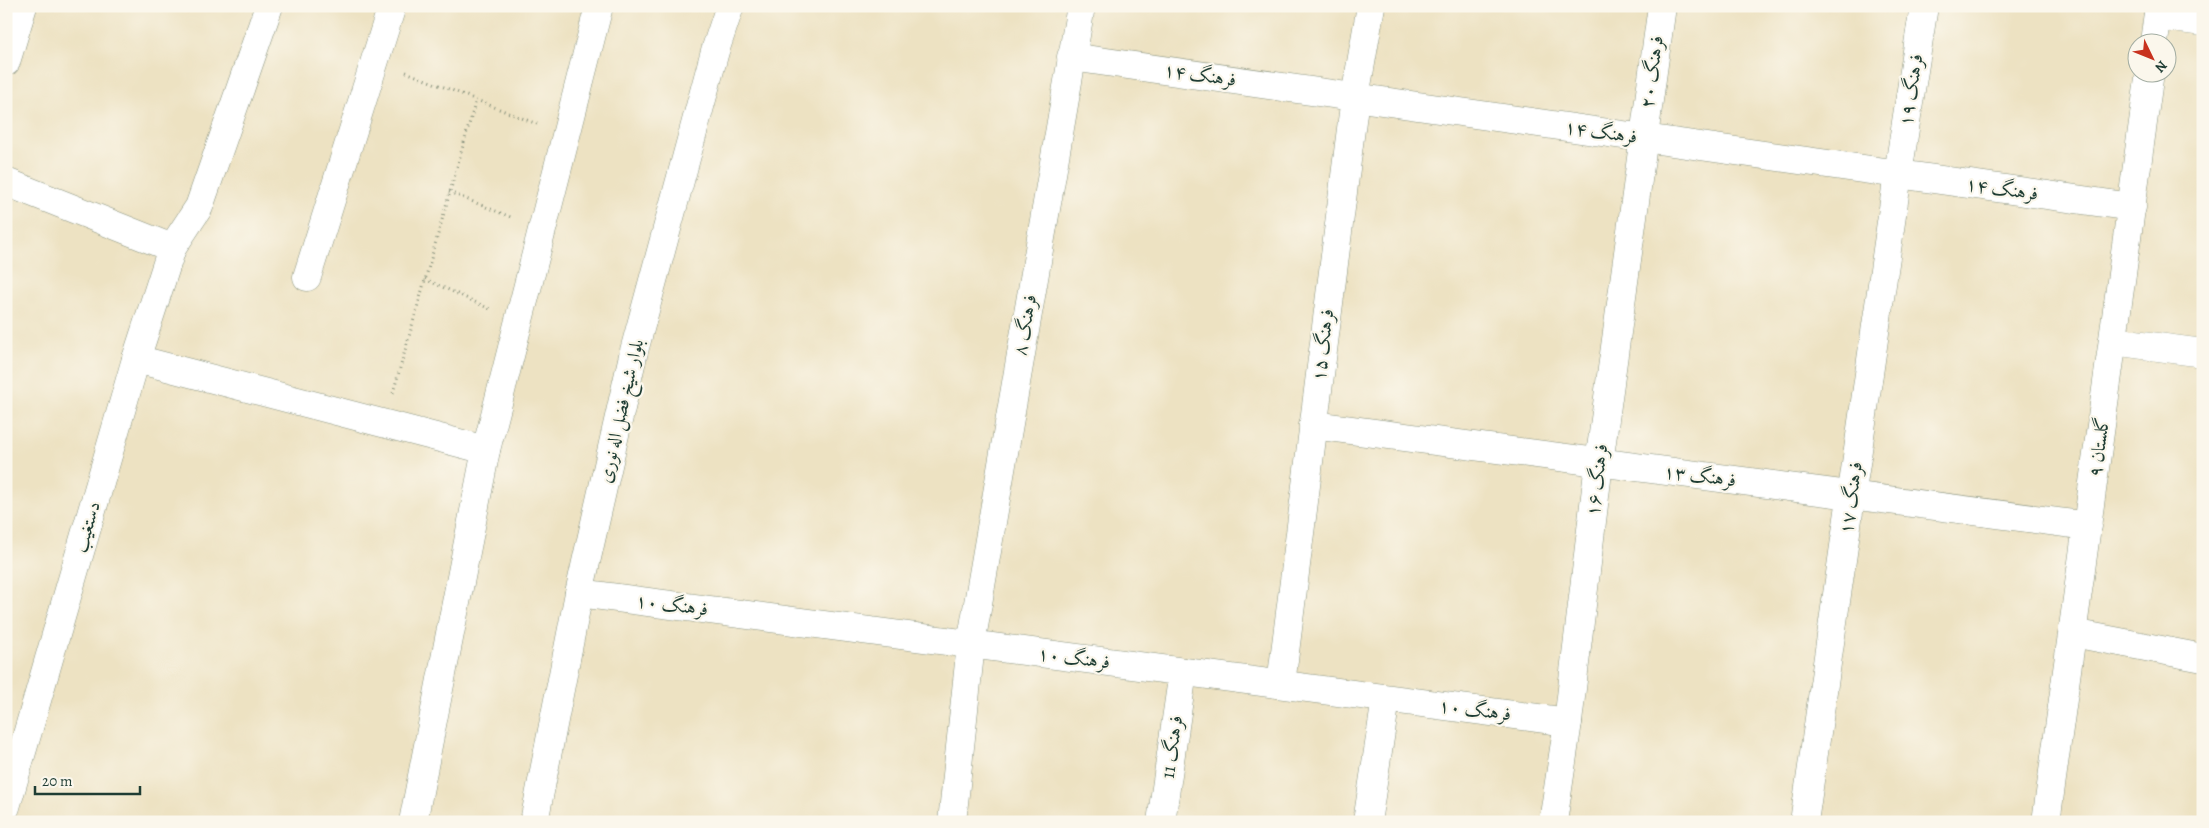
<svg xmlns="http://www.w3.org/2000/svg" width="2209" height="828" font-family="Alegreya,Amiri,serif">
<style>
.lines{fill:none;stroke-linecap:round;stroke-linejoin:round}
.minor-casing{stroke:#86907b;stroke-width:29}
.tertiary-casing{stroke:#86907b;stroke-width:29}
.path{stroke:#86907b;stroke-width:3;stroke-dasharray:1 4;stroke-linecap:butt}
.minor{stroke:#fff;stroke-width:28}
.tertiary{stroke:#fff;stroke-width:28}
.labels{text-anchor:middle;dominant-baseline:central;stroke-width:4.5;stroke-linejoin:round;paint-order:stroke}
.street-label{font-size:19px;fill:#1f3d34;stroke:#fbf7ec}
</style>
<rect width="100%" height="100%" fill="#fbf7ec"/>
<filter id="ink" filterUnits="userSpaceOnUse"><feTurbulence type="fractalNoise" baseFrequency=".02" numOctaves="2"/><feDisplacementMap in="SourceGraphic" scale="10" xChannelSelector="R" yChannelSelector="G"/><feConvolveMatrix kernelMatrix="1 2 1 2 8 2 1 2 1" color-interpolation-filters="sRGB"/></filter>
<filter id="wash" filterUnits="userSpaceOnUse"><feTurbulence type="fractalNoise" baseFrequency=".0096" numOctaves="4" result="noise"/><feDisplacementMap in="SourceGraphic" scale="20" xChannelSelector="R" yChannelSelector="G"/><feGaussianBlur stdDeviation="1.12" result="paint"/><feColorMatrix in="noise" values="0 0 0 0 0 0 0 0 0 0 0 0 0 0 0 0 0 1.4 0 .05"/><feComposite in="paint" operator="in"/></filter>
<g filter="url(#wash)">
<rect width="100%" height="100%" fill="#ede2c2"/>
</g>
<g filter="url(#ink)">
<g class="lines">
<g class="minor-casing">
<g id="minor">
<path d="M2158,16L2203,22"/>
<path d="M2154,42L2159,6"/>
<path d="M1071,57L2132,207"/>
<path d="M6,62L23,6"/>
<path d="M6,182L172,248"/>
<path d="M307,277L392,6"/>
<path d="M2113,341L2203,353"/>
<path d="M136,359L486,450"/>
<path d="M1313,425L2088,526"/>
<path d="M579,593L1568,722"/>
<path d="M2073,633L2203,658"/>
<path d="M1281,684L1355,97L1371,6"/>
<path d="M6,807L136,359L172,248L199,207L269,6"/>
<path d="M952,822L971,644L1081,6"/>
<path d="M1161,822L1183,672"/>
<path d="M1367,822L1386,699"/>
<path d="M1553,822L1568,722L1599,463L1662,6"/>
<path d="M1804,822L1898,174L1924,6"/>
<path d="M2046,822L2150,72"/>
</g>
</g>
<g class="tertiary-casing">
<g id="tertiary">
<path d="M413,822L486,450L599,6"/>
<path d="M534,822L579,593L634,351L715,51L730,6"/>
</g>
</g>
<g class="path">
<path d="M406,72L537,124"/>
<path d="M449,192L513,218"/>
<path d="M425,279L490,309"/>
<path d="M393,393L476,100"/>
</g>
<use href="#minor" class="minor"/>
<use href="#tertiary" class="tertiary"/>
</g>
</g>
<g class="labels">
<g class="street-label">
<text transform="translate(1652 72) rotate(-82)">فرهنگ ۲۰</text>
<text transform="translate(1200 75) rotate(8)">فرهنگ ۱۴</text>
<text transform="translate(1911 90) rotate(-81)">فرهنگ ۱۹</text>
<text transform="translate(1601 132) rotate(8)">فرهنگ ۱۴</text>
<text transform="translate(2002 189) rotate(8)">فرهنگ ۱۴</text>
<text transform="translate(1025 325) rotate(-80)">فرهنگ ۸</text>
<text transform="translate(1323 345) rotate(-83)">فرهنگ ۱۵</text>
<text transform="translate(621 411) rotate(-77)">بلوار شیخ فضل اله نوری</text>
<text transform="translate(2099 447) rotate(-82)">گلستان ۹</text>
<text transform="translate(1700 476) rotate(7)">فرهنگ ۱۳</text>
<text transform="translate(1597 480) rotate(-83)">فرهنگ ۱۶</text>
<text transform="translate(1851 498) rotate(-82)">فرهنگ ۱۷</text>
<text transform="translate(87 527) rotate(-74)">دستغیب</text>
<text transform="translate(672 605) rotate(7)">فرهنگ ۱۰</text>
<text transform="translate(1074 658) rotate(7)">فرهنگ ۱۰</text>
<text transform="translate(1475 710) rotate(7)">فرهنگ ۱۰</text>
<text transform="translate(1172 747) rotate(-82)">فرهنگ 11</text>
</g>
</g>
<rect width="2209" height="828" fill="none" stroke="#fbf7ec" stroke-width="25"/>
<g transform="translate(2152 58) rotate(133)"><circle r="24" fill="#fbf7ec" stroke="#a3ada2"/>
<path d="M0-4L9 19L0 12L-9 19Z" fill="#c8321e"/>
<text y="-8" font-size="14" font-weight="bold" text-anchor="middle" fill="#1f3d34">N</text>
</g>
<path d="M35 786v8h105v-8" fill="none" stroke="#1f3d34" stroke-width="2.5"/>
<text x="42" y="786" font-size="15" fill="#1f3d34" stroke="#fbf7ec" stroke-width="4" paint-order="stroke">20 m</text>
</svg>
